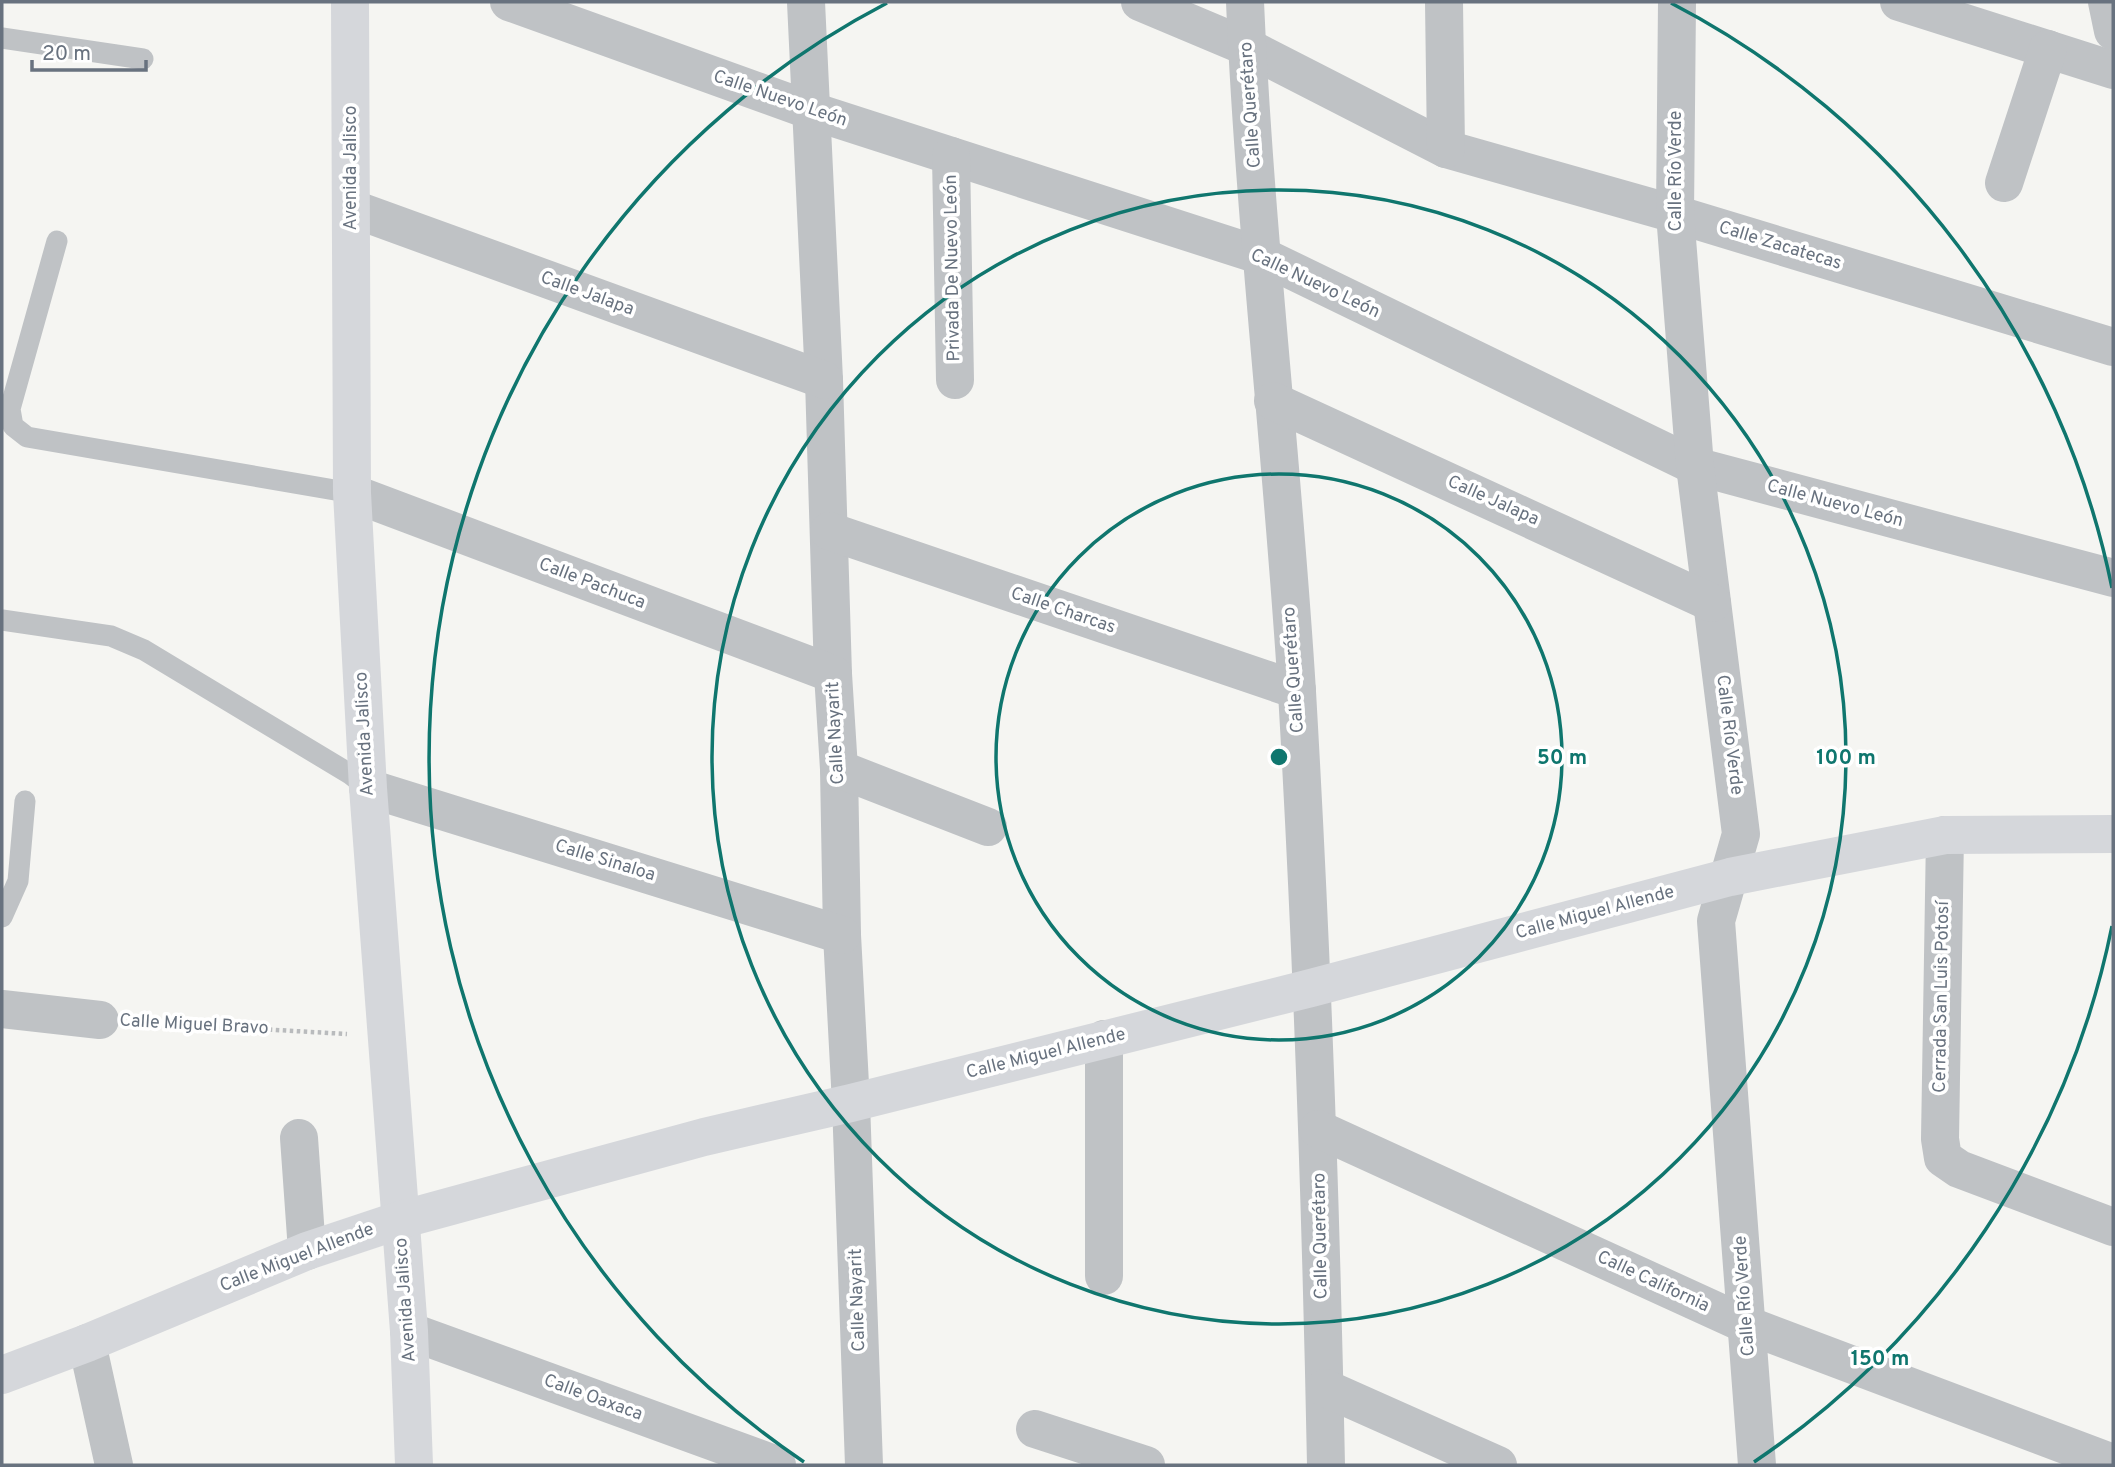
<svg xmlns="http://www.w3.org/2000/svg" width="2115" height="1467" font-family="Overpass,sans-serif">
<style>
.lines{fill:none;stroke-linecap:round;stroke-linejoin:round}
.path{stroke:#b9bbbd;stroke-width:4.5;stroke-dasharray:3.5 3.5;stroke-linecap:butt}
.lane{stroke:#bfc2c5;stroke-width:21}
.street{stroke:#bfc2c5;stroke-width:38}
.secondary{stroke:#d5d7db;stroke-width:38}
.ring{fill:none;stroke:#0f766e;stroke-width:3.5}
.labels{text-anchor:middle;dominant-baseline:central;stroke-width:7;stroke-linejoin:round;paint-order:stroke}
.street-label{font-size:18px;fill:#68727f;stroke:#fff}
.centre{fill:#0f766e;stroke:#fff;stroke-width:3.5}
.ring-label{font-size:21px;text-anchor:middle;font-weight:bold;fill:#0f766e;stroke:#fff;stroke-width:7;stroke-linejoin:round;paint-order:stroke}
</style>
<rect width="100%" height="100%" fill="#f5f5f2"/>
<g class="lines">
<path class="path" d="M136,1022L347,1034"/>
<g class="lane">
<path d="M2,38L143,59"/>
<path d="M57,241L10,409L13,426L27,437L352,493"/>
<path d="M2,620L111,636L144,650L350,774L368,788"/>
<path d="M2,917L18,881L25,801"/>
</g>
<g class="street">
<path d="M509,2L812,111L1262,256L1695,466L2113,578"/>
<path d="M806,2L824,380L833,674L839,769L842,935L851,1103L864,1465"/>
<path d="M1140,2L1247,47L1446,149L1675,214L2113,347"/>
<path d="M1245,2C1255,232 1283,462 1297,692C1312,950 1321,1207 1326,1465"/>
<path d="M1444,2L1446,149"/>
<path d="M1677,2L1675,214L1695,466L1741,834L1716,921L1757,1465"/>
<path d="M1899,2L2113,70"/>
<path d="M2107,2L2113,31"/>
<path d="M951,156L955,380"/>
<path d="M2004,183L2048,49"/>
<path d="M351,208L824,380"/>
<path d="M1273,401L1712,603"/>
<path d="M352,493L833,674"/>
<path d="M829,531L1297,690"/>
<path d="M839,769L988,827"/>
<path d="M368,788L842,935"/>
<path d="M1945,835L1940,1139L1943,1158L1959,1169L2113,1227"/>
<path d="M2,1009L100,1020"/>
<path d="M1318,1129L1747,1325L2113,1463"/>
<path d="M299,1138L307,1251"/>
<path d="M1104,1276V1039"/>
<path d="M409,1331L777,1465"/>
<path d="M87,1343L114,1465"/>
<path d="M1325,1388L1498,1465"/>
<path d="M1035,1429L1146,1465"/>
</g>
<g class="secondary">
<path d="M350,2L352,493L368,788L409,1331L414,1465"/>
<path d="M2,1375L87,1343L307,1251L400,1220L704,1137L851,1103L1311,988L1730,877L1945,835L2113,834"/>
</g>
</g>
<g class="ring">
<circle cx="1279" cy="757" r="283"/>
<circle cx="1279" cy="757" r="567"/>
<path d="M2112 926A850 850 0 0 1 1754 1462M804 1462A850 850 0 0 1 887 3M1671 3A850 850 0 0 1 2112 588"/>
</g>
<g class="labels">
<g class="street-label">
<text transform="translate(780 99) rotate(19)">Calle Nuevo León</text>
<text transform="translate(1251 105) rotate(-94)">Calle Querétaro</text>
<text transform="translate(351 168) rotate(-90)">Avenida Jalisco</text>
<text transform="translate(1676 171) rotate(-90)">Calle Río Verde</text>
<text transform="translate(1780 246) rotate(17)">Calle Zacatecas</text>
<text transform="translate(953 268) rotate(-91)">Privada De Nuevo León</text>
<text transform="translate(1315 284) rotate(25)">Calle Nuevo León</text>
<text transform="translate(587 294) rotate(20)">Calle Jalapa</text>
<text transform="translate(1493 501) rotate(24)">Calle Jalapa</text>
<text transform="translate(1835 504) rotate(15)">Calle Nuevo León</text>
<text transform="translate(592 584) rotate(21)">Calle Pachuca</text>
<text transform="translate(1063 611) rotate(19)">Calle Charcas</text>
<text transform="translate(1294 670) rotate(-94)">Calle Querétaro</text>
<text transform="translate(836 733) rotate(-93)">Calle Nayarit</text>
<text transform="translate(365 734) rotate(-93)">Avenida Jalisco</text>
<text transform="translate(1729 735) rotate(83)">Calle Río Verde</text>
<text transform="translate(605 861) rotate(17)">Calle Sinaloa</text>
<text transform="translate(1595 913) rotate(-15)">Calle Miguel Allende</text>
<text transform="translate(1942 997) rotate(-89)">Cerrada San Luis Potosí</text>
<text transform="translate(194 1025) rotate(3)">Calle Miguel Bravo</text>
<text transform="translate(1046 1054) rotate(-14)">Calle Miguel Allende</text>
<text transform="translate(1321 1236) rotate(-91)">Calle Querétaro</text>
<text transform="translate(297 1258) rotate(-21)">Calle Miguel Allende</text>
<text transform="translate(1653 1282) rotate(25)">Calle California</text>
<text transform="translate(1745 1296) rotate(-94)">Calle Río Verde</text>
<text transform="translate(406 1300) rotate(-94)">Avenida Jalisco</text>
<text transform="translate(858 1300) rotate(-92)">Calle Nayarit</text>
<text transform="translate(593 1398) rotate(20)">Calle Oaxaca</text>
</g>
</g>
<circle cx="1279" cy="757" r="10" class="centre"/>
<g class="ring-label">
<text x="1562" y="764">50 m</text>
<text x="1846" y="764">100 m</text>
<text x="1880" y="1365">150 m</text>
</g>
<rect width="2115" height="1467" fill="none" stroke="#68727f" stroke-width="7"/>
<path d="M32 60v10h114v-10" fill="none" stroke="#68727f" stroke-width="3.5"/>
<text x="42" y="60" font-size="21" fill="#68727f" stroke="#ffffff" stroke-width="5" paint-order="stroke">20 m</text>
</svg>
